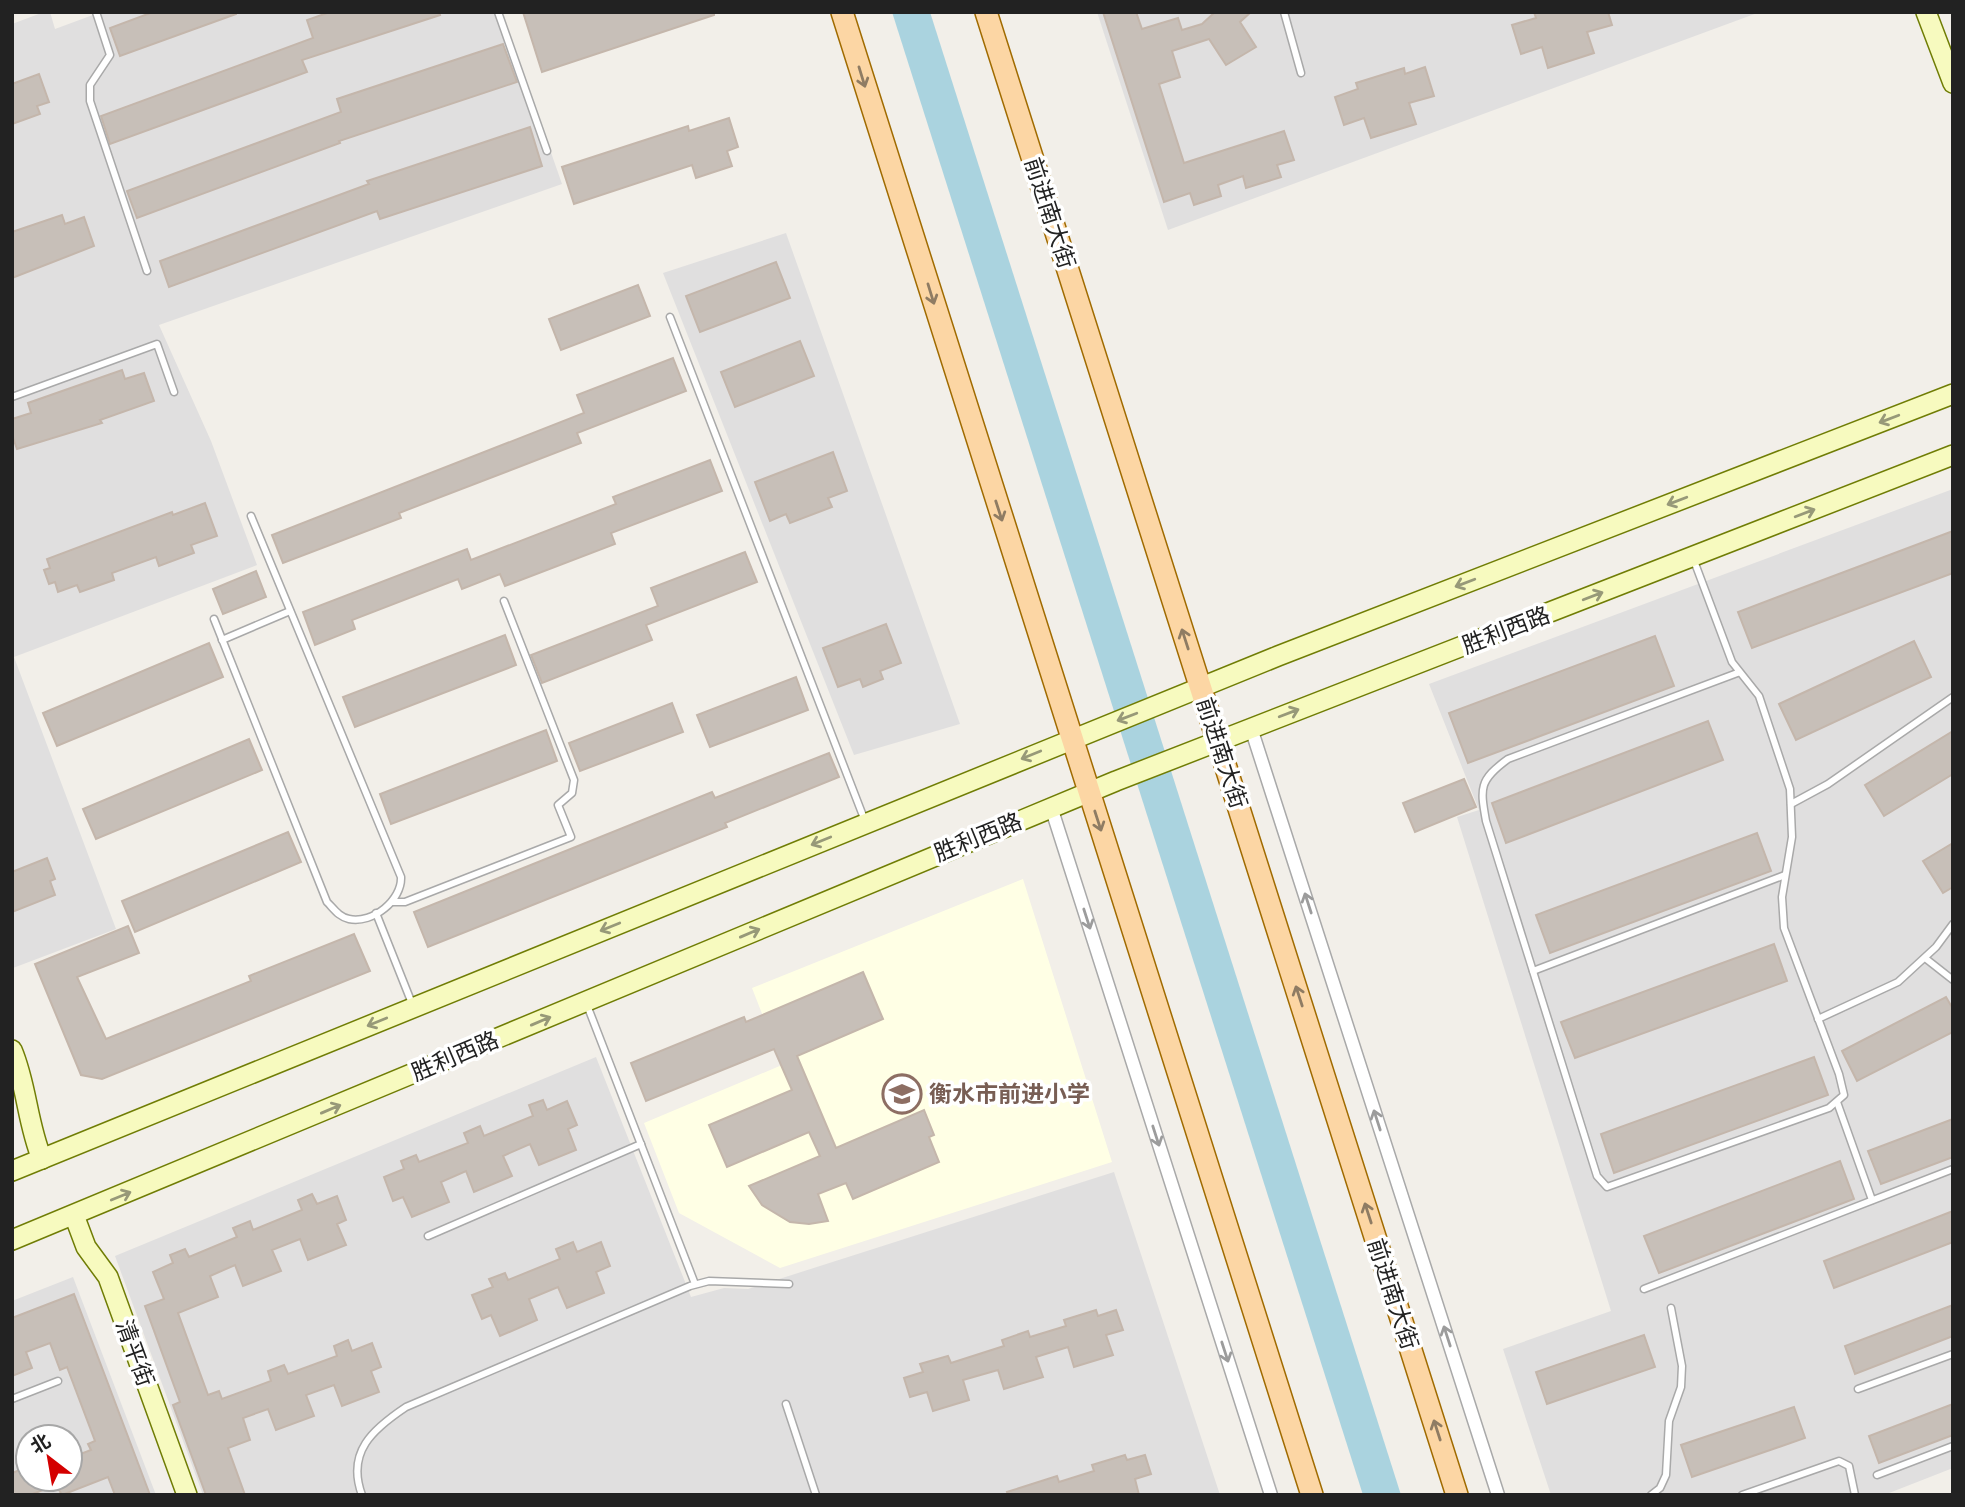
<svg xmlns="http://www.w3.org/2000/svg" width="1965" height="1507" font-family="Rubik,'Noto Sans SC',sans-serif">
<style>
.residential{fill:#e0dfdf;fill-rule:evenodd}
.education{fill:#ffffe5}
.water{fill:#aad3df}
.building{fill:#c7bfb8;stroke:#c4b6ab;stroke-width:2}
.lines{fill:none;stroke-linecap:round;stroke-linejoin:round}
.lane-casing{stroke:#a9a9a9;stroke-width:9}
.street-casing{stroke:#a9a9a9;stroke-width:15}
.secondary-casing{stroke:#707d05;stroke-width:22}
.primary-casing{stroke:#a06b00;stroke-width:24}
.lane{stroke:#fff;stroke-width:6}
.street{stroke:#fff;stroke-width:12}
.secondary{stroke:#f7fabf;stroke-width:19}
.primary{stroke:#fcd6a4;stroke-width:21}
.oneway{stroke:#8f7c63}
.oneway2{stroke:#979978}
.oneway3{stroke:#9c9c9c}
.labels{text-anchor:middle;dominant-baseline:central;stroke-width:7;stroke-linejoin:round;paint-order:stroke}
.street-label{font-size:23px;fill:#222;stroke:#fff}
.education-label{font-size:23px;font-weight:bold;fill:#785e54;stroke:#fff;text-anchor:start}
</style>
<rect width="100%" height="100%" fill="#f2efe9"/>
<g class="residential">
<path d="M44,12H50L55,29L101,12H502L562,184L159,325L211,441L257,565L14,657L116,929L13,968L12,24Z"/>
<path d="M1097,12H1760L1168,230Z"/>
<path d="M786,233L960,724L854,755L663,273Z"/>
<path d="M1953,489V1468L1884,1495H1551L1503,1349L1611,1311L1457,817L1479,810L1429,684Z"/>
<path d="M596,1057L691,1297L724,1288L748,1289L1114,1172L1220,1495H203L115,1256Z"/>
<path d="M73,1277L156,1495H12V1301ZM28,1437H70V1479H28Z"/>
</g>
<path class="education" d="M1023,879L1112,1162L780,1268L679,1213L644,1123L782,1065L752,988Z"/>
<path class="water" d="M892,12H930L1401,1495H1363Z"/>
<g class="building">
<path d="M153,12H236V14L120,56L110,28Z"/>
<path d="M330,12H439L440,15L302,60L307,72L110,144L101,116L313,38L307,20Z"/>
<path d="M523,12H714V15L542,72Z"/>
<path d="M1103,12H1136L1142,29L1178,18L1182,30L1202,24L1215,12H1251L1240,22L1256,47L1226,65L1209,39L1172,51L1180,77L1159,84L1184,163L1284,131L1294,160L1277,165L1281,177L1246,188L1243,176L1218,185L1221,196L1194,205L1190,193L1164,202Z"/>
<path d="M1534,12H1608L1612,25L1587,32L1594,53L1548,68L1542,47L1521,54L1512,25L1536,18Z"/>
<path d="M503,44L517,82L339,141L340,143L137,218L127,191L341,112L337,99Z"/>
<path d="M1425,67L1434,96L1409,103L1416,124L1371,138L1364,118L1344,125L1335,97L1358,89L1356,83L1404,68L1405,74Z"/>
<path d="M39,74L49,102L37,106L40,114L12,124V84Z"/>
<path d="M729,118L738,147L727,151L732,166L696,178L692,165L574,204L562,167L688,126L689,131Z"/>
<path d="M530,127L542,166L380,219L377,211L169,287L160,261L369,184L367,181Z"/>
<path d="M62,215L65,224L84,217L94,246L12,278V232Z"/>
<path d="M776,262L790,298L700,332L686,296Z"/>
<path d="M638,285L650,316L561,350L549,319Z"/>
<path d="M800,341L814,376L735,407L721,372Z"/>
<path d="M673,358L686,391L577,433L581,443L399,513L401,518L283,563L272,535L584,413L577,395Z"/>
<path d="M122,370L125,379L144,373L154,401L100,420L102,423L17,449L12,435V419L31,413L28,403Z"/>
<path d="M833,452L847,491L828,498L832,507L790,523L786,514L770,521L755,482Z"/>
<path d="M710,460L722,491L611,533L615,544L505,586L500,574L462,589L458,579L352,620L355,629L315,645L303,612L467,549L471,560L616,504L613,497Z"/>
<path d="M205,503L217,536L191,545L194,553L159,566L156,557L112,573L114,580L80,592L77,585L58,592L55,582L49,584L44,570L50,568L47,559L172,512L173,515Z"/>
<path d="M1953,531V573L1752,648L1738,612Z"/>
<path d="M745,552L757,582L646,625L652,640L542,683L531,655L658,606L651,588Z"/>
<path d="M256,571L266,597L223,614L213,589Z"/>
<path d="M886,624L901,663L880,671L883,679L863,687L860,679L838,687L823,648Z"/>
<path d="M505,635L516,665L355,727L343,697Z"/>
<path d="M1655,636L1674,686L1468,763L1449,713Z"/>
<path d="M1914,641L1931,677L1796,740L1779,704Z"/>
<path d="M209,643L223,677L57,746L43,713Z"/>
<path d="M796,677L808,710L710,747L697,715Z"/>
<path d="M672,703L683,732L580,771L569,743Z"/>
<path d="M1708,721L1723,760L1506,843L1492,803Z"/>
<path d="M546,730L557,761L391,824L380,794Z"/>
<path d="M1953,731V774L1884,816L1865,785Z"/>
<path d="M249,739L262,770L96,839L83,809Z"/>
<path d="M829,753L839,777L725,823L727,827L428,947L414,912L712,792L715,798Z"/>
<path d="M1464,779L1476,807L1415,832L1403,803Z"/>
<path d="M288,832L301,862L135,932L122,901Z"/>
<path d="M1757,833L1771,871L1550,953L1536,915Z"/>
<path d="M1953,843V887L1943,893L1923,861Z"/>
<path d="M47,858L55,879L50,881L55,895L12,912V872Z"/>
<path d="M128,926L139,953L77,977L106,1039L251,981L249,976L354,934L370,971L102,1079L81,1075L35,964Z"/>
<path d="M1774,944L1787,981L1575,1058L1561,1022Z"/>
<path d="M863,972L883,1019L797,1056L836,1148L924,1110L934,1135L929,1137L939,1162L853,1199L846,1183L818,1194L828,1221L809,1224L790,1222L762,1205L749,1186L820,1156L809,1132L727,1167L709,1125L792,1090L774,1049L646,1101L631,1063L744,1017L746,1022Z"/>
<path d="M1946,997L1953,1009V1032L1857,1081L1842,1051Z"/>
<path d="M1814,1057L1828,1095L1614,1173L1601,1134Z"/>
<path d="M543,1100L547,1110L567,1101L577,1125L568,1129L576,1150L539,1165L530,1144L503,1156L512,1176L474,1192L466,1171L441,1182L449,1202L412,1217L403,1197L393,1201L384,1177L404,1169L401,1161L416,1155L419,1162L468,1143L464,1133L480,1126L484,1136L533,1116L529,1105Z"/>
<path d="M1953,1119V1157L1881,1184L1868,1151Z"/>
<path d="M1840,1161L1854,1199L1659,1273L1644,1236Z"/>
<path d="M312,1194L317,1204L337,1196L346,1220L337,1224L346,1245L308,1260L300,1239L272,1250L281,1271L243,1286L235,1265L210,1276L218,1297L178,1313L208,1395L219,1391L222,1399L271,1381L268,1371L284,1365L288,1374L337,1356L334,1346L348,1340L352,1351L372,1343L381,1367L371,1371L379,1392L342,1406L334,1385L306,1395L314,1416L276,1430L268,1409L243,1418L250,1440L228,1448L245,1495H206L173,1405L180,1402L145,1306L164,1299L153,1272L173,1263L170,1255L185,1249L189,1257L237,1237L233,1228L250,1221L253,1230L302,1210L298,1200Z"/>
<path d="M1953,1211V1242L1834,1288L1824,1261Z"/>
<path d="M573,1242L577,1252L601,1242L610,1266L596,1272L604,1293L567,1308L558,1287L529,1299L537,1320L500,1336L491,1315L482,1319L472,1295L493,1287L489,1279L505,1273L508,1280L560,1259L556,1249Z"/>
<path d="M74,1294L104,1373L150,1495H115L108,1477L62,1495L56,1485L30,1495H12V1473L28,1467V1479H70V1458L91,1450L88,1444L95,1441L67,1367L60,1370L50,1343L26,1352L32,1368L12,1376V1318Z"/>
<path d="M1953,1305V1336L1855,1374L1845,1346Z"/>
<path d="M1096,1310L1098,1316L1116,1310L1123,1330L1106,1335L1113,1355L1074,1367L1068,1347L1036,1357L1043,1377L1004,1389L998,1370L963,1380L969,1400L933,1411L927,1392L910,1397L904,1378L923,1372L920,1364L948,1356L951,1363L1004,1346L1002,1340L1028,1331L1030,1337L1066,1326L1064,1320Z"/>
<path d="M1644,1335L1655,1367L1547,1404L1536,1372Z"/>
<path d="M1953,1404V1435L1879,1463L1869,1436Z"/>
<path d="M1794,1407L1805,1438L1692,1477L1681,1445Z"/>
<path d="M1125,1455L1127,1460L1145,1455L1151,1474L1135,1479L1139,1495H1008L1007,1492L1057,1476L1059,1482L1094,1471L1092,1465Z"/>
</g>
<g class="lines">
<g class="lane-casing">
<g id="lane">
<path d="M96,12L110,55L90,85V101L147,271"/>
<path d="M498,12L547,151"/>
<path d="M1284,12L1301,73"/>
<path d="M670,317L865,821"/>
<path d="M12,397L157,344L174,392"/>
<path d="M1693,558L1732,662L1759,696L1790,789L1792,837L1782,897L1784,928L1839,1074L1844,1095L1829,1108L1607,1187L1597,1176L1486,821C1480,788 1479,780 1508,759L1740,672"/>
<path d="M214,619L327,902C334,909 339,917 349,919C373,924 402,900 401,877L251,516"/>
<path d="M222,640L290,611"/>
<path d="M1791,804L1828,784L1953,697"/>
<path d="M392,902H405L571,837L558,805L572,793L574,780L504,601"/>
<path d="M376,913L413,1006"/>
<path d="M1925,958L1953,980"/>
<path d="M1533,971L1785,875"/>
<path d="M587,1005L695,1284"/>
<path d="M1818,1019L1898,982L1936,947L1953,924"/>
<path d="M1837,1102L1872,1200"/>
<path d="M428,1236L641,1144"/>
<path d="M1644,1289L1953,1169"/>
<path d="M1858,1389L1953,1354"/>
<path d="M12,1399L58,1381"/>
<path d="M786,1404L816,1495"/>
<path d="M1877,1475L1953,1446"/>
<path d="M362,1495C346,1452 373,1429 406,1407L690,1286L709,1281L789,1284"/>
<path d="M1651,1495L1660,1488L1666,1475L1669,1421L1681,1387L1682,1366L1671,1308"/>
<path d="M1742,1495L1839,1461L1849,1466L1855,1495"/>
</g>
</g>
<g class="street-casing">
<g id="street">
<path d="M1251,728L1498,1495"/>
<path d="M1051,807L1271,1495"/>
</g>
</g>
<g class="secondary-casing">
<g id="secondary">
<path d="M1926,12L1953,83"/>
<path d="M12,1050C27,1085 27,1123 42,1159"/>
<path d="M12,1171L1278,656L1953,394"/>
<path d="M74,1215L86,1247L108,1277L187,1495"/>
<path d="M12,1240L1116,781L1953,455"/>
</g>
</g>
<g class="primary-casing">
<g id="primary">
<path d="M842,12L1312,1495"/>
<path d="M986,12L1457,1495"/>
</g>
</g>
<use href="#lane" class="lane"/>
<use href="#street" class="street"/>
<use href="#secondary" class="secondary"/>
<use href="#primary" class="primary"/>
</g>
<defs><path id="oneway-shaft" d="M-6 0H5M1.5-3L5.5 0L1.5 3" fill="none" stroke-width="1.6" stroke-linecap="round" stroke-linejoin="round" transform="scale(1.75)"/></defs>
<g class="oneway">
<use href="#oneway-shaft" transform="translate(862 77) rotate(73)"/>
<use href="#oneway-shaft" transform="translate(931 294) rotate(73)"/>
<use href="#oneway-shaft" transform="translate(999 511) rotate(72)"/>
<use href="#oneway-shaft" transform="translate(1185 639) rotate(-108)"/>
<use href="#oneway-shaft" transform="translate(1098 821) rotate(72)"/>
<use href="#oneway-shaft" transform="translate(1299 996) rotate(-108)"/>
<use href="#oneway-shaft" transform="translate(1368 1213) rotate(-108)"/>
<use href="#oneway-shaft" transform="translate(1437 1430) rotate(-108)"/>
</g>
<g class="oneway2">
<use href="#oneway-shaft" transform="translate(1889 419) rotate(159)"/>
<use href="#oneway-shaft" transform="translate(1677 501) rotate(159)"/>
<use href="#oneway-shaft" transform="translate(1805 513) rotate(-21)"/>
<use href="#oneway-shaft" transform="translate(1465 583) rotate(159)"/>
<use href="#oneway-shaft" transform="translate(1593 596) rotate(-21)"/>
<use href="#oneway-shaft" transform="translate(1289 713) rotate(-21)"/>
<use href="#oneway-shaft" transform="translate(1127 717) rotate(159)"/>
<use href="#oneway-shaft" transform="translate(1031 755) rotate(158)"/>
<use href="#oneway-shaft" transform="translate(821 841) rotate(158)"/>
<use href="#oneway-shaft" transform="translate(610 927) rotate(158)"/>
<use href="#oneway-shaft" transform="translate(750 933) rotate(-23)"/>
<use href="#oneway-shaft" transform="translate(541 1021) rotate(-23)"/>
<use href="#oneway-shaft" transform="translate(377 1022) rotate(158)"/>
<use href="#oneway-shaft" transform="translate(331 1109) rotate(-23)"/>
<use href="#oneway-shaft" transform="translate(121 1196) rotate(-22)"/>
</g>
<g class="oneway3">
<use href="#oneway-shaft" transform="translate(1308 903) rotate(-108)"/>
<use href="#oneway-shaft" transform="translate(1087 919) rotate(72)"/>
<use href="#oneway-shaft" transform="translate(1377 1120) rotate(-108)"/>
<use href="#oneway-shaft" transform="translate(1156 1136) rotate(72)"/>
<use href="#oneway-shaft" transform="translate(1447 1336) rotate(-108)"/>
<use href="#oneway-shaft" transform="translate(1225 1352) rotate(72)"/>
</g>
<defs>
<g id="school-ring" transform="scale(2.0125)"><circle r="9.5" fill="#fff" stroke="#8d6e63" stroke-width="1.5"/><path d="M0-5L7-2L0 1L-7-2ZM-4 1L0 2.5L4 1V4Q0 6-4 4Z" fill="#8d6e63"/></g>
</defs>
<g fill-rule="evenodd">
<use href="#school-ring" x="902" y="1094"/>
</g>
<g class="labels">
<g class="street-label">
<text transform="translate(1050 213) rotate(72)">前进南大街</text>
<text transform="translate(1506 630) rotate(-21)">胜利西路</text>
<text transform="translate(1222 753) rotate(72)">前进南大街</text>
<text transform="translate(978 837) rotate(-22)">胜利西路</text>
<text transform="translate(455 1056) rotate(-23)">胜利西路</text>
<text transform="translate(1393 1294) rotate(72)">前进南大街</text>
<text transform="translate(135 1353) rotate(70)">清平街</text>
</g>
<g class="education-label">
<text x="929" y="1094">衡水市前进小学</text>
</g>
</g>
<rect width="1965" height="1507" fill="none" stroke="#222222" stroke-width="28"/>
<g transform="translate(49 1458) rotate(329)"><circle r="33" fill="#ffffff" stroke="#a7a7a7" stroke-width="2"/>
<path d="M0-5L12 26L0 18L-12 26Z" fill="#d40000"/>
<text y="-10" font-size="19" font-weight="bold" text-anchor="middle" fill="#222222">北</text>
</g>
</svg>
